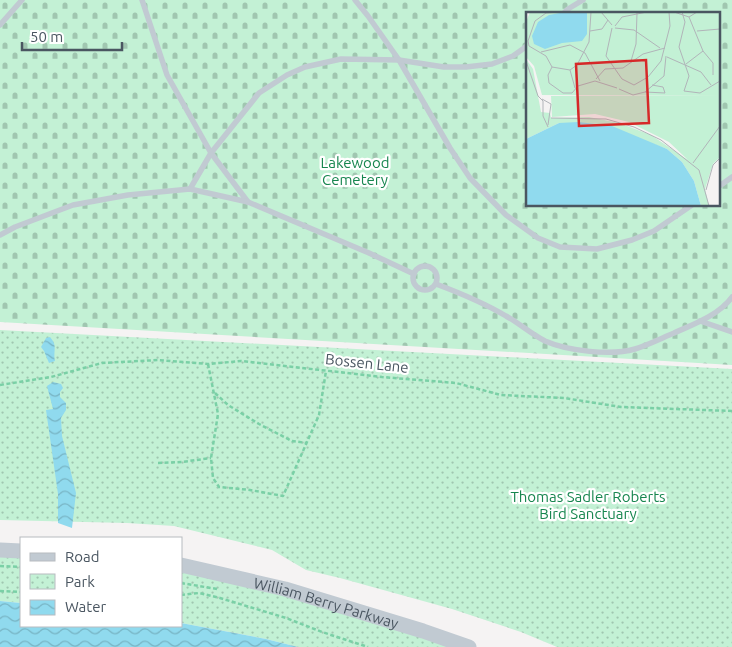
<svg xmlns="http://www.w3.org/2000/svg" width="732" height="647" font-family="Ubuntu,sans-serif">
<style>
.cemetery{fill:url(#cemetery-stones);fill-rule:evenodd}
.park{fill:url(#park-dots)}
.water{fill:url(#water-waves)}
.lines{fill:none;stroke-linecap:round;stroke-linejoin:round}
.path{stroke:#7ad0a6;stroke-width:2.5;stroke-dasharray:4 2.5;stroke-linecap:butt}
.service{stroke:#c1cad2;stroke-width:5.5}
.tertiary{stroke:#c1cad2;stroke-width:15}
.labels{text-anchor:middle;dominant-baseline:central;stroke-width:4.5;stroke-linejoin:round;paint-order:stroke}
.park-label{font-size:15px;fill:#17864f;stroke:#fff}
.street-label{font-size:15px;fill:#4a5661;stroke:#fff}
.inset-road{fill:none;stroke:#b1b4b9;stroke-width:1}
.view{fill:#d62828;fill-opacity:0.15;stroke:#d62828;stroke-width:2.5}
.inset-edge{fill:none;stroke:#4a5661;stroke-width:2.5}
</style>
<defs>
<pattern id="cemetery-stones" width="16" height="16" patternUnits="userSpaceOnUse" patternTransform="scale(1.25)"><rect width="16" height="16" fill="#c3f1d5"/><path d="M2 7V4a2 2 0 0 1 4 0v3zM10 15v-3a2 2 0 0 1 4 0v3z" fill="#a0c6b0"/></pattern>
<pattern id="park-dots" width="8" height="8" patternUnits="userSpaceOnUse" patternTransform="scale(1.25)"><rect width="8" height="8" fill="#c3f1d5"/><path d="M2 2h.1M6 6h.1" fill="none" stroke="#a0c6b0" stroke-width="1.8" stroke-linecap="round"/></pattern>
<pattern id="water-waves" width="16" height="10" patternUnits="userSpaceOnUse" patternTransform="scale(1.25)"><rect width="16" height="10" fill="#90daee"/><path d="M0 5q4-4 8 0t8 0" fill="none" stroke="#78b4c4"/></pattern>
</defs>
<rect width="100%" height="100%" fill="#f5f3f3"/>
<path class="cemetery" d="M0,0H732V365L0,322ZM527,14H718V205H527Z"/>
<g class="park">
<path d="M0,330L732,369V647H557L521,632L452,609L340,578L306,570L272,550L174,526L127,523L0,520Z"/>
<path d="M0,550L21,551V603L0,601Z"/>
<path d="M181,565L469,647H298L266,639L181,623Z"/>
</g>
<g class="water">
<path d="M50,337C58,346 53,350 55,361L49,363L44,351L41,347L46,338Z"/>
<path d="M53,382L61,384L63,388L60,392V397L66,403V410L61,418L62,436L76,493L72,528L58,523V494L46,410L53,409L47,386Z"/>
<path d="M0,601L21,603V626H181V623L266,639L298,647H0Z"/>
</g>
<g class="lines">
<g class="path">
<path d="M208,364L218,414L211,458L213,478L219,487L250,490L283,496L319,415L326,371"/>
<path d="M0,385L51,377L102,363L158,360L208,364L241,361L382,377L456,383L501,395L564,398L621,407L732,411"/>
<path d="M215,393L228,405L259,424L292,441L307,443"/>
<path d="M158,463L182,462L211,458"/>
<path d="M0,566L21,567"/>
<path d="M181,583L217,589"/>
<path d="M0,591L21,592"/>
<path d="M181,595L199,593L220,598L286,618L322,632L368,647"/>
</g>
<g class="service">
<path d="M142,0L167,75L211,153L248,202"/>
<path d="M355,0L368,16L399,60L450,148L470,178L506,215L538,238L560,247L597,249L632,240L654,231L692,205"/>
<path d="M563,14L568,9L583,0"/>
<path d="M0,25L22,0"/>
<path d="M718,187L732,177"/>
<path d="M190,189L211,153L259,93L287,75L305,67L341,59L399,60L444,67H466L492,64L513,56L527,46"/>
<path d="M0,235L15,227L73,205L128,195L190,189L248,202L369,253L414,274"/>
<circle cx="425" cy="278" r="12"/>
<path d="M436,284C460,293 484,303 506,316C519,323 531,334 545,341C568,351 611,356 635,349C648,345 662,338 674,333C694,324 719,315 732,297"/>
<path d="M700,321L732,332"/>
</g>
<g class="tertiary">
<path d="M0,550L21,551"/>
<path id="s1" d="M181,565L285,589L423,631L469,647"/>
</g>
</g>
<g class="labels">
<g class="park-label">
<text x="355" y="162">Lakewood<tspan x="355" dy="17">Cemetery</tspan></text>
<text x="588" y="496">Thomas Sadler Roberts<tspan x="588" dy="17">Bird Sanctuary</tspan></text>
</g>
<g class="street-label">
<text transform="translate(367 363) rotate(6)">Bossen Lane</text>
<text stroke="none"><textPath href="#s1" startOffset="150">William Berry Parkway</textPath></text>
</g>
</g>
<g transform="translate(526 12)">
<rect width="194" height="194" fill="#f5f3f3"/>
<path d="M4,0H194V84L16,83L8,54L0,45V10Z" fill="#c3f1d5"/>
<path d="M0,47L7,57L15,100L24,101L25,106L63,105L93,111L125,123L162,148L143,130L103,110L69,102L26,105L25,84H194V145L187,152L179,177L183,194H175L168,169L156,150L141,137L73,112L33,111L0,127Z" fill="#c3f1d5"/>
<path d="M39,0H61V22L56,29L36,31L19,37L8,32L6,24L12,10L23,3ZM52,110L86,114L141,137L156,150L168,169L175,194H0V127L33,111Z" fill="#90daee"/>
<path class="inset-road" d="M75,0L86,13M148,0L163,5L171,0M156,0L159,10L153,35L163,64L158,79L174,81L194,69M163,5L177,39L187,51V63M89,14L96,5L121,0M86,16L80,44L96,67L108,73L122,65L135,49L144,14L143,0M89,16L108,18L134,36M64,19L76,17L82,8M171,19L194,17M15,40L44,33L59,41L74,69M141,45L175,60L185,73M0,49L12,84L17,89V104L22,115M105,49L110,32L111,1M160,52L177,39M26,55L22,63L23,71L37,81H46L52,74L69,69L91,76M26,55L20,44L3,34L2,29L9,9L20,1L32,0M26,55L44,58L51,53L63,30L65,0M44,58L49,76M70,67L79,57L97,56L117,42L139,36M93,77L107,83L119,80L138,64L140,44M119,80L139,81L137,75L126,73M16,87L25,92L22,113M25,106L80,107L108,115L135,128L173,158L183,194M167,151L194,114M194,173V193M180,178L187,153L194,146"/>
<path class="view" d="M120,48L123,111L53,114L50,52Z"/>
<rect width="194" height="194" class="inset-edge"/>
</g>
<rect x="20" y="537" width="162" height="90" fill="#ffffff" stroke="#b7bbc0"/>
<rect x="30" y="553" width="25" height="8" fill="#c1cad2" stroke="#b7bbc0"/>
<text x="65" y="562" font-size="15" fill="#4a5661">Road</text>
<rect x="30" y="574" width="25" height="15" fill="url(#park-dots)" stroke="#b7bbc0"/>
<text x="65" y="587" font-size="15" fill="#4a5661">Park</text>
<rect x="30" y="600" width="25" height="15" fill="url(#water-waves)" stroke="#b7bbc0"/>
<text x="65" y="612" font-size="15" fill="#4a5661">Water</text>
<path d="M22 42v8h100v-8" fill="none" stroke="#4a5661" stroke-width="2.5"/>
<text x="30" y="42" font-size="15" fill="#4a5661" stroke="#ffffff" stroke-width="4" paint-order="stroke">50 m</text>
</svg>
